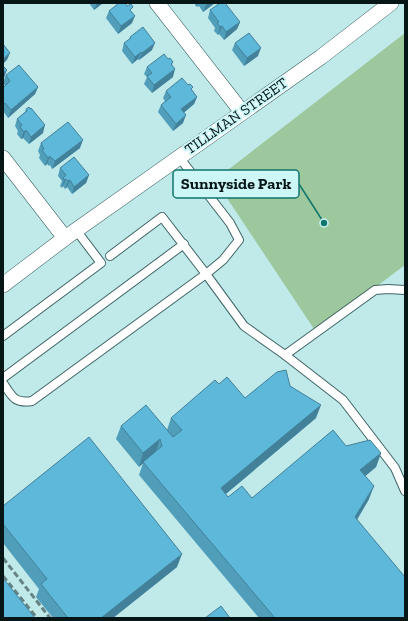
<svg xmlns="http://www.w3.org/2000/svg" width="408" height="621" font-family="'Zilla Slab',serif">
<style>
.green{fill:#9dc79c}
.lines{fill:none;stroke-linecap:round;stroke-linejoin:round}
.service-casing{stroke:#3f6465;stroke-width:10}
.minor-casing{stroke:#3f6465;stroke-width:16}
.service{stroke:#fff;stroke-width:8}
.minor{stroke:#fff;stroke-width:15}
.rail{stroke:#668384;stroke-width:3;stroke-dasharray:6 3;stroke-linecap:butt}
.wall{fill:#519ebb}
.shaded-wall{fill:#428199}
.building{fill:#5eb8da;stroke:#428199}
.labels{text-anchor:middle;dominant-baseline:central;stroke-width:4;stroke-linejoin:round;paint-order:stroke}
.street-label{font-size:15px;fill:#061516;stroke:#cdf6f7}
.leader{fill:none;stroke:#0f766e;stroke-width:1.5}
.callout-dot{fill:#0f766e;stroke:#cdf6f7;stroke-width:1.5}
.callout{fill:#cdf6f7;stroke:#0f766e;stroke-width:1.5}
.callout-label{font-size:16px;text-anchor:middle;font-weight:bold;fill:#061516}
</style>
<rect width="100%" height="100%" fill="#c0e9ea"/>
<path class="green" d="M405,33V265L316,332L215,180Z"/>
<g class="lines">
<g class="service-casing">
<g id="service">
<path d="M179,157L230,223L239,240L223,260L206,274L244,326L285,355L343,400L395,468L405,491"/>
<path d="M3,336L101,263L76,230"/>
<path d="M285,355L375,290L388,289L405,290"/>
<path d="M3,378L184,244"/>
<path d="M3,383C12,396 14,404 32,401L206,274L162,217L110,256"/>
</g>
</g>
<g class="minor-casing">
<g id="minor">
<path d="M157,3L242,112"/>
<path d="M3,158L65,238"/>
<path d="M3,285L65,238L321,57L391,3"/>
</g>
</g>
<use href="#service" class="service"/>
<use href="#minor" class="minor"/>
<g class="rail">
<path d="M3,558L50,618"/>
<path d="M3,576L37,618"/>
</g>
</g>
<g class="wall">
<path d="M89,3H103L94,10Z"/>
<path d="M195,3H215L203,12L199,6L197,7L195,5Z"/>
<path d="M210,10L240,22L237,29L224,40L219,34L218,35L214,31L215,28L208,18Z"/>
<path d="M109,11L131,12L132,23L118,34L106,18Z"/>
<path d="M130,37L152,50L139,60L138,59L132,64L122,51L124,43L129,40Z"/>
<path d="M235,43L258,56L244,66L232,50Z"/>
<path d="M168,59L173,62L172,65L173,77L152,93L144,84L147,77L144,74L147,67Z"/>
<path d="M6,75L38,87L35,94L8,118L3,111V88L5,86L3,82Z"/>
<path d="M192,90L197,97L194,104L184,112L183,123L173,131L158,112L161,105L165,101L163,98L166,91Z"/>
<path d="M26,109L43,133L29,144L23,138L21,139L17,134L18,131L15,126L17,119L25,112Z"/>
<path d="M41,143L80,148L52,169L50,165L49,166L47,164L45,166L39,158L40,155L38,151Z"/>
<path d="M60,168L89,175L86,183L72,194L67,187L65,189L63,186L62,188L60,186L62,181L58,176Z"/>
<path d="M219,384L245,398L290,386L316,418L226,494L228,497L252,498L346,446L381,453L376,467L365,476L369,499L357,520L405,618H259L139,475L143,463L139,467L116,439L121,426L167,430L171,418Z"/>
<path d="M3,506L177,567L113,618H53L36,597L39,589L3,543Z"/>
</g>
<g class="shaded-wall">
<path d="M97,3H103L94,10Z"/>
<path d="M209,3H215L203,12L206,5Z"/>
<path d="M135,16L132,23L118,34L121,26Z"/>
<path d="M240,22L237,29L224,40L226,32Z"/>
<path d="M222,26L219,34L218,35L220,27Z"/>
<path d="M155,43L152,50L139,60L142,53Z"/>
<path d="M261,48L258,56L244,66L247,58Z"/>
<path d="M141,52L138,59L132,64L135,57Z"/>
<path d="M10,53L7,60L3,64V59Z"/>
<path d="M175,69L173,77L152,93L154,85Z"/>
<path d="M7,70L4,78H3V73Z"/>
<path d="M38,87L35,94L8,118L11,110Z"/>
<path d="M197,97L194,104L179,117L181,109Z"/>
<path d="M186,115L183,123L173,131L176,124Z"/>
<path d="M45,125L43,133L29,144L31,137Z"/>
<path d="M26,130L23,138L21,139L24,132Z"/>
<path d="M83,140L80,148L52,169L55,161Z"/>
<path d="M50,156L47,164L45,166L48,158Z"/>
<path d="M89,175L86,183L72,194L74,187Z"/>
<path d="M66,179L63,186L62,188L64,180Z"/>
<path d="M70,180L67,187L65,189L68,181Z"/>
<path d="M321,405L316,418L216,502L221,488Z"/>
<path d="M160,439L156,452L139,467L143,453Z"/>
<path d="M381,453L376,467L356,484L360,470Z"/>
<path d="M374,486L369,499L350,531L355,517Z"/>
<path d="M182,554L177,567L113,618H101Z"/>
</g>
<g class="building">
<path d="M119,3H125L127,6L131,4L133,7L130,10L135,16L121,26L109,11Z"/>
<path d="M220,3H225L240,22L226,32L222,26L220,27L217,23L219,22L210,10Z"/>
<path d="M143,27L155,43L142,53L141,52L135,57L124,43L131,38L130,37Z"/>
<path d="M249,33L261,48L247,58L235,43Z"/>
<path d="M3,44L10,53L3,59Z"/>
<path d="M164,54L168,59L170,58L173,62L171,64L175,69L154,85L147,76L152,73L147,67Z"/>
<path d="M19,65L38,87L11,110L5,103L3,104V88L10,81L6,75Z"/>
<path d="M3,66L7,70L3,73Z"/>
<path d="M182,78L188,85L190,84L193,87L191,89L197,97L181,109L186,115L176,124L161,105L171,97L166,91Z"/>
<path d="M29,107L30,109L31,108L45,125L31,137L26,130L24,132L20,127L22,125L17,119L27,111L26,109Z"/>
<path d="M68,122L83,140L55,161L52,158L51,159L50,156L48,158L42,150L44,149L41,143Z"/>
<path d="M74,157L89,175L74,187L70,180L68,181L66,179L64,180L63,178L66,175L60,168Z"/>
<path d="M286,370L290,386L321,405L221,488L228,497L242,486L252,498L333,430L346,446L370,440L381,453L360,470L374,486L355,517L405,577V618H275L143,462L162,446L160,439L143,453L121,426L146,405L173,437L182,430L171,418L215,380L219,384L227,377L245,398L277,372Z"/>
<path d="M89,437L182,554L101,618H68L41,584L47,579L3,524V506Z"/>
<path d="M3,578L35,618H3Z"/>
<path d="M221,606L230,618H205Z"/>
</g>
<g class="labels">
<g class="street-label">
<text transform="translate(236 116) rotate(-35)">TILLMAN STREET</text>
</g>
</g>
<path class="leader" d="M324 223L299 184"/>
<circle class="callout-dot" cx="324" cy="223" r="4"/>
<rect class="callout" x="173" y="170" width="126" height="28" rx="4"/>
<g class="callout-label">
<text x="236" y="189">Sunnyside Park</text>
</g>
<rect width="408" height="621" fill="none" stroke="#061516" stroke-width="8"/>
</svg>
